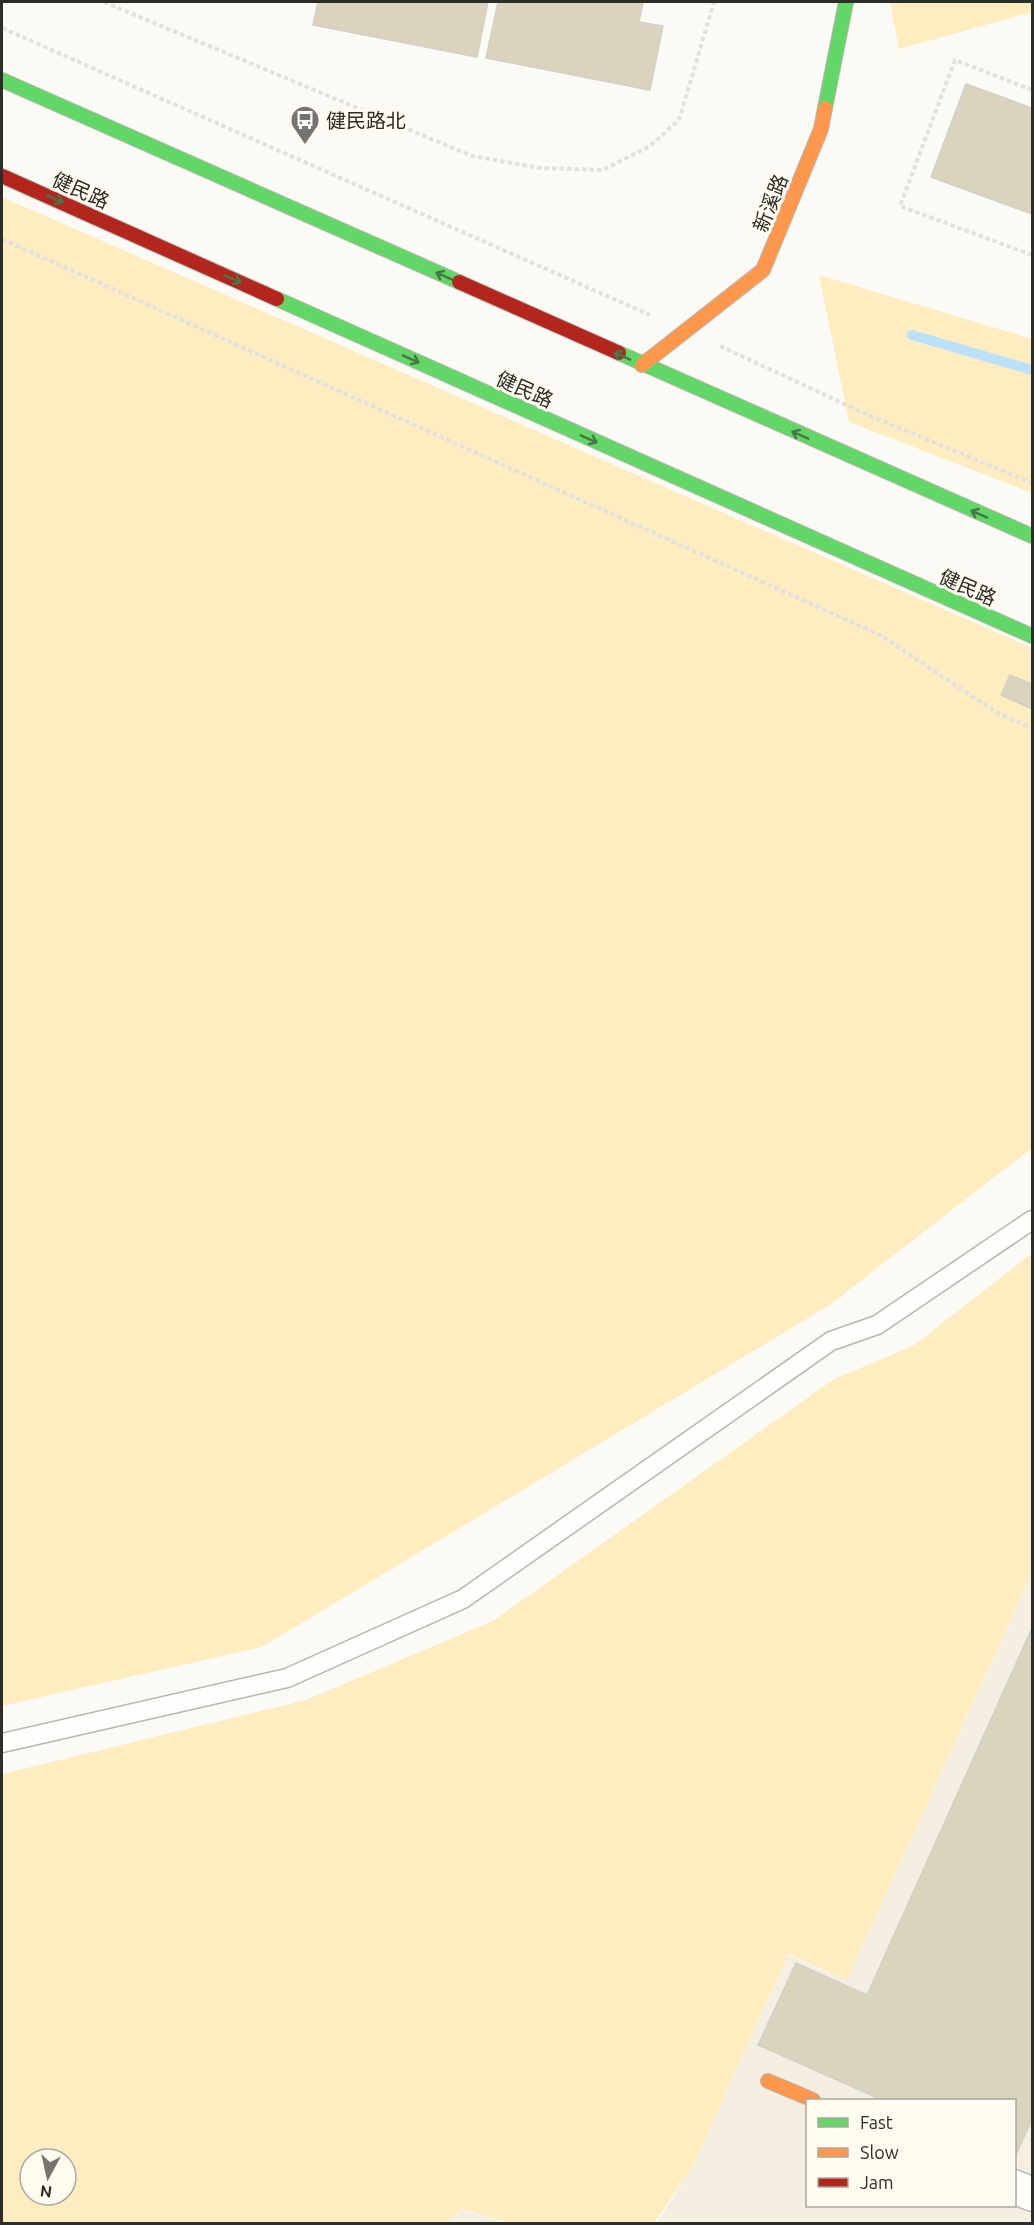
<svg xmlns="http://www.w3.org/2000/svg" width="1034" height="2225" font-family="Ubuntu,'Noto Sans SC',sans-serif">
<style>
.built{fill:#f4efe1;fill-rule:evenodd}
.green{fill:#fdedc1;fill-rule:evenodd}
.lines{fill:none;stroke-linecap:round;stroke-linejoin:round}
.stream{stroke:#bbe1fa;stroke-width:10}
.building{fill:#dbd4bc;stroke:#d1d0cb;stroke-width:1.5}
.lane-casing{stroke:#b7b5b0;stroke-width:21}
.street-casing{stroke:#b7b5b0;stroke-width:36}
.fast-casing{stroke:#b7b5b0;stroke-width:16}
.slow-casing{stroke:#b7b5b0;stroke-width:16}
.jam-casing{stroke:#b7b5b0;stroke-width:16}
.path{stroke:#e2e1e0;stroke-width:4;stroke-dasharray:4.5 3;stroke-linecap:butt}
.lane{stroke:#fffefd;stroke-width:18}
.street{stroke:#fffefd;stroke-width:33}
.fast{stroke:#63d668;stroke-width:14}
.slow{stroke:#ff974d;stroke-width:14}
.jam{stroke:#b3261e;stroke-width:14}
.oneway{stroke:#457844}
.labels{text-anchor:middle;dominant-baseline:central;stroke-width:6;stroke-linejoin:round;paint-order:stroke}
.poi-label{font-size:20px;fill:#2d2c27;stroke:#fffbf1;text-anchor:start}
.street-label{font-size:20px;fill:#2d2c27;stroke:#fffbf1}
</style>
<rect width="100%" height="100%" fill="#fcfaf4"/>
<g class="built">
<path d="M1032,1574V2223L656,2224L693,2166L788,1955L847,1980ZM808,2100H1014V2206H808Z"/>
<path d="M462,2210L504,2223H445Z"/>
</g>
<g class="green">
<path d="M890,2H1032V12L899,49Z"/>
<path d="M2,197L1032,648V1148L828,1306L262,1647L2,1706Z"/>
<path d="M819,275L1032,339V493L849,422Z"/>
<path d="M1032,1253V1573L847,1980L788,1954L693,2166L654,2223H507L462,2209L444,2224L2,2223V1774L306,1700L493,1621L834,1379L913,1346ZM30,2159H66V2195H30Z"/>
</g>
<g class="lines">
<path class="stream" d="M912,335L1032,370"/>
</g>
<g class="building">
<path d="M318,2H488L477,57L313,25Z"/>
<path d="M498,2H643L639,22L663,26L650,90L486,58Z"/>
<path d="M966,84L1032,108V214L931,177Z"/>
<path d="M1010,675L1032,684V709L1001,695Z"/>
<path d="M1032,1628V2119L1014,2159V2100H882L758,2045L796,1963L867,1995Z"/>
</g>
<g class="lines">
<g class="lane-casing">
<path id="lane" d="M2,1743L287,1678L463,1599L831,1341L877,1325L1032,1220"/>
</g>
<g class="street-casing">
<path id="street" d="M1014,2187L1032,2194"/>
</g>
<g class="fast-casing">
<g id="fast">
<path d="M2,80L459,282"/>
<path d="M825,108L846,2"/>
<path d="M277,299L1032,636"/>
<path d="M619,353L1032,536"/>
</g>
</g>
<g class="slow-casing">
<g id="slow">
<path d="M642,365L763,270L821,129L825,108"/>
<path d="M768,2081L813,2100"/>
</g>
</g>
<g class="jam-casing">
<g id="jam">
<path d="M2,176L277,299"/>
<path d="M459,282L619,353"/>
</g>
</g>
<g class="path">
<path d="M104,2L472,156L540,168L603,170L650,146L679,120L714,2"/>
<path d="M2,28L650,315"/>
<path d="M1032,90L955,60L900,206L1032,255"/>
<path d="M2,239L880,635L999,714L1032,728"/>
<path d="M720,346L868,415L1032,483"/>
</g>
<use href="#lane" class="lane"/>
<use href="#street" class="street"/>
<use href="#fast" class="fast"/>
<use href="#slow" class="slow"/>
<use href="#jam" class="jam"/>
</g>
<defs><path id="oneway-shaft" d="M-6 0H5M1.5-3L5.5 0L1.5 3" fill="none" stroke-width="1.6" stroke-linecap="round" stroke-linejoin="round" transform="scale(1.5)"/></defs>
<g class="oneway">
<use href="#oneway-shaft" transform="translate(55 199) rotate(24)"/>
<use href="#oneway-shaft" transform="translate(444 276) rotate(-156)"/>
<use href="#oneway-shaft" transform="translate(233 279) rotate(24)"/>
<use href="#oneway-shaft" transform="translate(622 356) rotate(-156)"/>
<use href="#oneway-shaft" transform="translate(411 359) rotate(24)"/>
<use href="#oneway-shaft" transform="translate(800 435) rotate(-156)"/>
<use href="#oneway-shaft" transform="translate(589 439) rotate(24)"/>
<use href="#oneway-shaft" transform="translate(979 514) rotate(-156)"/>
</g>
<defs>
<g id="bus-pin" transform="scale(1.5)"><path d="M0 17L-7.5 6A9.5 9.5 0 1 1 7.5 6Z" fill="#75746f" stroke="#fffbf1"/><path d="M-5-6H5V4H4V6H2V4H-2V6H-4V4H-5ZM-3.5-4V0h7V-4ZM-3.5 1.2v1.5H-2V1.2ZM2 1.2v1.5H3.5V1.2Z" fill="#fff"/></g>
</defs>
<g fill-rule="evenodd">
<use href="#bus-pin" x="305" y="120"/>
</g>
<g class="labels">
<g class="poi-label">
<text x="326" y="120">健民路北</text>
</g>
<g class="street-label">
<text transform="translate(81 190) rotate(24)">健民路</text>
<text transform="translate(770 203) rotate(-68)">新溪路</text>
<text transform="translate(525 389) rotate(24)">健民路</text>
<text transform="translate(968 587) rotate(24)">健民路</text>
</g>
</g>
<rect width="1034" height="2225" fill="none" stroke="#2d2c27" stroke-width="6"/>
<rect x="806" y="2099" width="210" height="108" fill="#fffbf1" stroke="#aba8a0" stroke-width="1.5"/>
<rect x="818" y="2118" width="30" height="9" fill="#63d668" stroke="#aba8a0" stroke-width="1.5"/>
<text x="860" y="2129" font-size="18" fill="#2d2c27">Fast</text>
<rect x="818" y="2148" width="30" height="9" fill="#ff974d" stroke="#aba8a0" stroke-width="1.5"/>
<text x="860" y="2159" font-size="18" fill="#2d2c27">Slow</text>
<rect x="818" y="2178" width="30" height="9" fill="#b3261e" stroke="#aba8a0" stroke-width="1.5"/>
<text x="860" y="2189" font-size="18" fill="#2d2c27">Jam</text>
<g transform="translate(48 2177) rotate(188)"><circle r="28" fill="#fffbf1" stroke="#aba8a0" stroke-width="1.5"/>
<path d="M0-4.5L10 22L0 15L-10 22Z" fill="#75746f"/>
<text y="-9" font-size="16" font-weight="bold" text-anchor="middle" fill="#2d2c27">N</text>
</g>
</svg>
